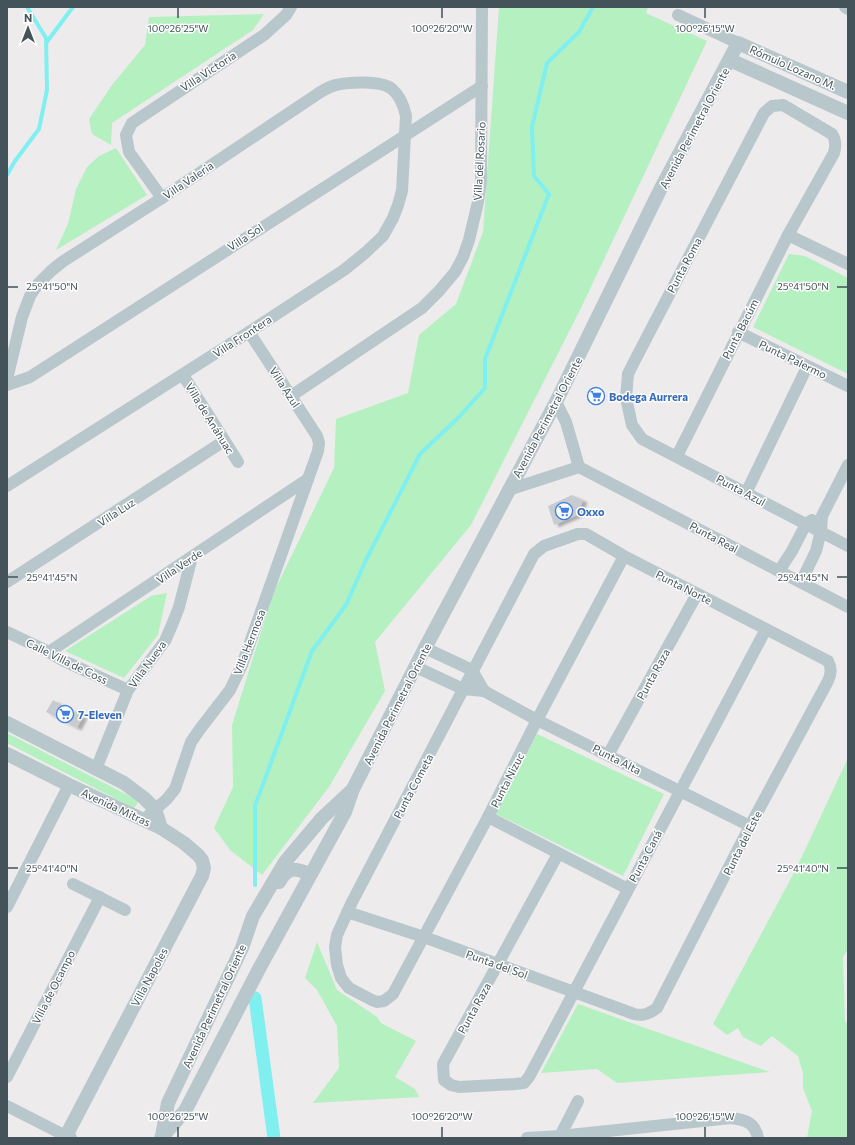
<svg xmlns="http://www.w3.org/2000/svg" width="855" height="1145" font-family="Commissioner,sans-serif">
<style>
.green{fill:#b5f0c0}
.lines{fill:none;stroke-linecap:round;stroke-linejoin:round}
.stream{stroke:#7feff0;stroke-width:4}
.canal{stroke:#7feff0;stroke-width:13}
.building{fill:#c7ccd1;filter:url(#shadow)}
.minor{stroke:#b8c7cc;stroke-width:12}
.tertiary{stroke:#b8c7cc;stroke-width:14}
.ticks{fill:none;stroke:#435359;stroke-width:1.5}
.labels{text-anchor:middle;dominant-baseline:central;stroke-width:3;stroke-linejoin:round;paint-order:stroke}
.street-label{font-size:11px;fill:#435359;stroke:#fff}
.shop-label{font-size:11px;font-weight:bold;fill:#366cbe;stroke:#fff;text-anchor:start}
.ticks-label{font-size:10px;text-anchor:middle;fill:#435359;stroke:#fff;stroke-width:3;stroke-linejoin:round;paint-order:stroke}
</style>
<defs>
<filter id="shadow"><feDropShadow dx="4.5" dy="2.5" stdDeviation="1" flood-color="#0004"/></filter>
</defs>
<rect width="100%" height="100%" fill="#eeebec"/>
<g class="green">
<path d="M499,7H648L646,13L707,41L582,306L471,525L375,642L385,691L329,787L262,875L230,850L214,828L233,787L232,725L273,594L334,468L336,419L408,393L419,335L456,304L483,232Z"/>
<path d="M264,14L253,30L112,123L111,145L92,134L89,119L112,85L145,45L149,17Z"/>
<path d="M116,148L147,195L56,250L68,224L76,189L87,167L99,156Z"/>
<path d="M789,254L805,256L848,278V374L753,327Z"/>
<path d="M167,593L158,635L124,678L65,651L151,596Z"/>
<path d="M7,733L139,801L134,808L7,743Z"/>
<path d="M537,734L664,794L623,876L496,814Z"/>
<path d="M848,758V949L843,957L845,1021L848,1025V1138H807L812,1111L803,1088V1073L798,1056L772,1036L761,1046L743,1037L738,1028L727,1035L713,1024L796,869Z"/>
<path d="M317,942L337,990L377,1017L381,1023L416,1041L395,1077L415,1089L419,1097L313,1103L339,1068L337,1026L317,990L305,978Z"/>
<path d="M578,1004L770,1072L617,1083L597,1069L541,1073Z"/>
</g>
<g class="lines">
<g class="stream">
<path d="M46,43L73,7"/>
<path d="M7,175L15,161L39,129L47,90L46,38L27,7"/>
<path d="M255,885V806L312,651L346,605L366,560L420,454L458,418L485,388V359L549,194L534,176L532,127L547,63L579,32L593,7"/>
</g>
<path class="canal" d="M255,998L274,1138"/>
</g>
<g class="building">
<path d="M572,495L583,500L577,515L554,525L548,506Z"/>
<path d="M53,700L83,716L77,728L46,712Z"/>
</g>
<g class="lines">
<g class="minor">
<path d="M845,7L848,9"/>
<path d="M678,15L738,43"/>
<path d="M162,198L129,152L126,135L132,123L264,35L286,15L291,7"/>
<path d="M788,235L848,264"/>
<path d="M738,332L848,386"/>
<path d="M183,375L238,462"/>
<path d="M7,379L22,317L30,296L38,284L51,271L62,262L162,198L319,93C324,90 330,86 336,85C349,82 381,80 392,89C400,96 404,106 406,116L402,191L398,205L393,218L383,236L365,253L344,270L249,332L7,486"/>
<path d="M7,385L30,377L482,86"/>
<path d="M291,396L422,308L439,291L455,272L463,257L469,240L478,202L481,181L482,7"/>
<path d="M556,402L566,422L579,467L848,607"/>
<path d="M677,456L788,235L834,153C836,146 836,140 832,134L783,105L772,106L764,113L635,360L628,374L626,398L632,425L642,439L848,546"/>
<path d="M508,490L579,467"/>
<path d="M746,493L807,367"/>
<path d="M779,571L792,551L806,524L812,520"/>
<path d="M7,582L224,441"/>
<path d="M801,582L816,551L821,531L822,516L848,465"/>
<path d="M7,632L49,652L64,661L128,690"/>
<path d="M425,648L472,670L484,691"/>
<path d="M49,652L308,479"/>
<path d="M416,667L463,689L484,691L537,720L750,826"/>
<path d="M608,755L697,594"/>
<path d="M96,769L128,690L165,641L172,625L179,607L192,557"/>
<path d="M149,815L167,799L175,789L191,742L200,729L230,690L242,665L318,451L319,443L317,436L249,332"/>
<path d="M488,817L628,889"/>
<path d="M558,854L443,1064L444,1080L451,1085L459,1087L515,1084L524,1083L529,1077L766,629"/>
<path d="M73,884L125,910"/>
<path d="M7,907L69,785"/>
<path d="M347,912L424,937L634,1014C643,1016 649,1014 657,1008L750,826L828,681C831,674 832,669 828,661L624,556L586,534H578L544,546L534,554L352,902L337,935L335,947L337,965L341,978L349,988L372,1000L377,1002L384,1001L393,994L488,817L537,720L624,556"/>
<path d="M7,1077L100,897"/>
<path d="M7,1106L66,1136L64,1138"/>
<path d="M527,1138L560,1136L731,1118C745,1120 755,1122 758,1138"/>
<path d="M559,1138L578,1101"/>
</g>
<g class="tertiary">
<path d="M730,60L848,113"/>
<path d="M7,723L124,783L144,798L155,809L161,828"/>
<path d="M7,754L69,785L161,828L184,843L198,855L202,860L204,868L202,876L66,1136L70,1138"/>
<path d="M279,882C288,866 295,868 310,874"/>
<path d="M162,1136L168,1103L242,948L253,916L285,862L322,818L351,791"/>
<path d="M161,1138L185,1111L260,967L345,812L353,789L425,648L556,402L660,190L738,43L848,92"/>
</g>
</g>
<path class="ticks" d="M178,8V18M442,8V18M705,8V18M8,287H18M837,287H847M8,577H18M837,577H847M8,868H18M837,868H847M178,1127V1137M442,1127V1137M705,1127V1137"/>
<defs>
<g id="supermarket-ring" transform="scale(0.9)"><circle r="9.5" fill="#fff" stroke="#3f7fe0" stroke-width="1.5"/><path d="M-6-5.5h2.5l.6 2H6L4.5 2H-2.5L-4.4-4H-6ZM-1.5 3.2a1.3 1.3 0 1 0 .1 0ZM3 3.2a1.3 1.3 0 1 0 .1 0Z" fill="#3f7fe0"/></g>
</defs>
<g fill-rule="evenodd">
<use href="#supermarket-ring" x="596" y="396"/>
<use href="#supermarket-ring" x="564" y="511"/>
<use href="#supermarket-ring" x="65" y="714"/>
</g>
<g class="labels">
<g class="street-label">
<text transform="translate(793 67) rotate(24)">Rómulo Lozano M.</text>
<text transform="translate(208 71) rotate(-33)">Villa Victoria</text>
<text transform="translate(694 128) rotate(-62)">Avenida Perimetral Oriente</text>
<text transform="translate(479 161) rotate(-87)">Villa del Rosario</text>
<text transform="translate(188 180) rotate(-34)">Villa Valeria</text>
<text transform="translate(245 237) rotate(-33)">Villa Sol</text>
<text transform="translate(684 265) rotate(-62)">Punta Roma</text>
<text transform="translate(740 329) rotate(-63)">Punta Bacúm</text>
<text transform="translate(242 336) rotate(-33)">Villa Frontera</text>
<text transform="translate(793 359) rotate(26)">Punta Palermo</text>
<text transform="translate(285 387) rotate(57)">Villa Azul</text>
<text transform="translate(547 417) rotate(-62)">Avenida Perimetral Oriente</text>
<text transform="translate(210 418) rotate(58)">Villa de Anáhuac</text>
<text transform="translate(741 490) rotate(28)">Punta Azul</text>
<text transform="translate(116 512) rotate(-33)">Villa Luz</text>
<text transform="translate(714 537) rotate(28)">Punta Real</text>
<text transform="translate(179 566) rotate(-34)">Villa Verde</text>
<text transform="translate(684 587) rotate(27)">Punta Norte</text>
<text transform="translate(249 642) rotate(-69)">Villa Hermosa</text>
<text transform="translate(67 661) rotate(26)">Calle Villa de Coss</text>
<text transform="translate(147 664) rotate(-54)">Villa Nueva</text>
<text transform="translate(653 674) rotate(-61)">Punta Raza</text>
<text transform="translate(397 704) rotate(-63)">Avenida Perimetral Oriente</text>
<text transform="translate(617 759) rotate(27)">Punta Alta</text>
<text transform="translate(507 780) rotate(-63)">Punta Nizuc</text>
<text transform="translate(413 786) rotate(-62)">Punta Cometa</text>
<text transform="translate(116 807) rotate(25)">Avenida Mitras</text>
<text transform="translate(742 843) rotate(-63)">Punta del Este</text>
<text transform="translate(645 856) rotate(-62)">Punta Caná</text>
<text transform="translate(497 964) rotate(20)">Punta del Sol</text>
<text transform="translate(149 977) rotate(-62)">Villa Napoles</text>
<text transform="translate(53 987) rotate(-63)">Villa de Ocampo</text>
<text transform="translate(214 1006) rotate(-65)">Avenida Perimetral Oriente</text>
<text transform="translate(474 1008) rotate(-61)">Punta Raza</text>
</g>
<g class="shop-label">
<text x="609" y="396">Bodega Aurrera</text>
<text x="577" y="511">Oxxo</text>
<text x="78" y="714">7-Eleven</text>
</g>
</g>
<g class="ticks-label">
<text x="178" y="32">100°26'25"W</text>
<text x="442" y="32">100°26'20"W</text>
<text x="705" y="32">100°26'15"W</text>
<text x="52" y="290">25°41'50"N</text>
<text x="803" y="290">25°41'50"N</text>
<text x="52" y="581">25°41'45"N</text>
<text x="803" y="581">25°41'45"N</text>
<text x="52" y="872">25°41'40"N</text>
<text x="803" y="872">25°41'40"N</text>
<text x="178" y="1120">100°26'25"W</text>
<text x="442" y="1120">100°26'20"W</text>
<text x="705" y="1120">100°26'15"W</text>
</g>
<rect width="855" height="1145" fill="none" stroke="#435359" stroke-width="16"/>
<g transform="translate(28 28)" stroke="#ffffff" stroke-width="3" paint-order="stroke">
<path d="M0-3L7 15L0 10L-7 15Z" fill="#435359"/>
<text y="-6" font-size="11" font-weight="bold" text-anchor="middle" fill="#435359">N</text>
</g>
</svg>
